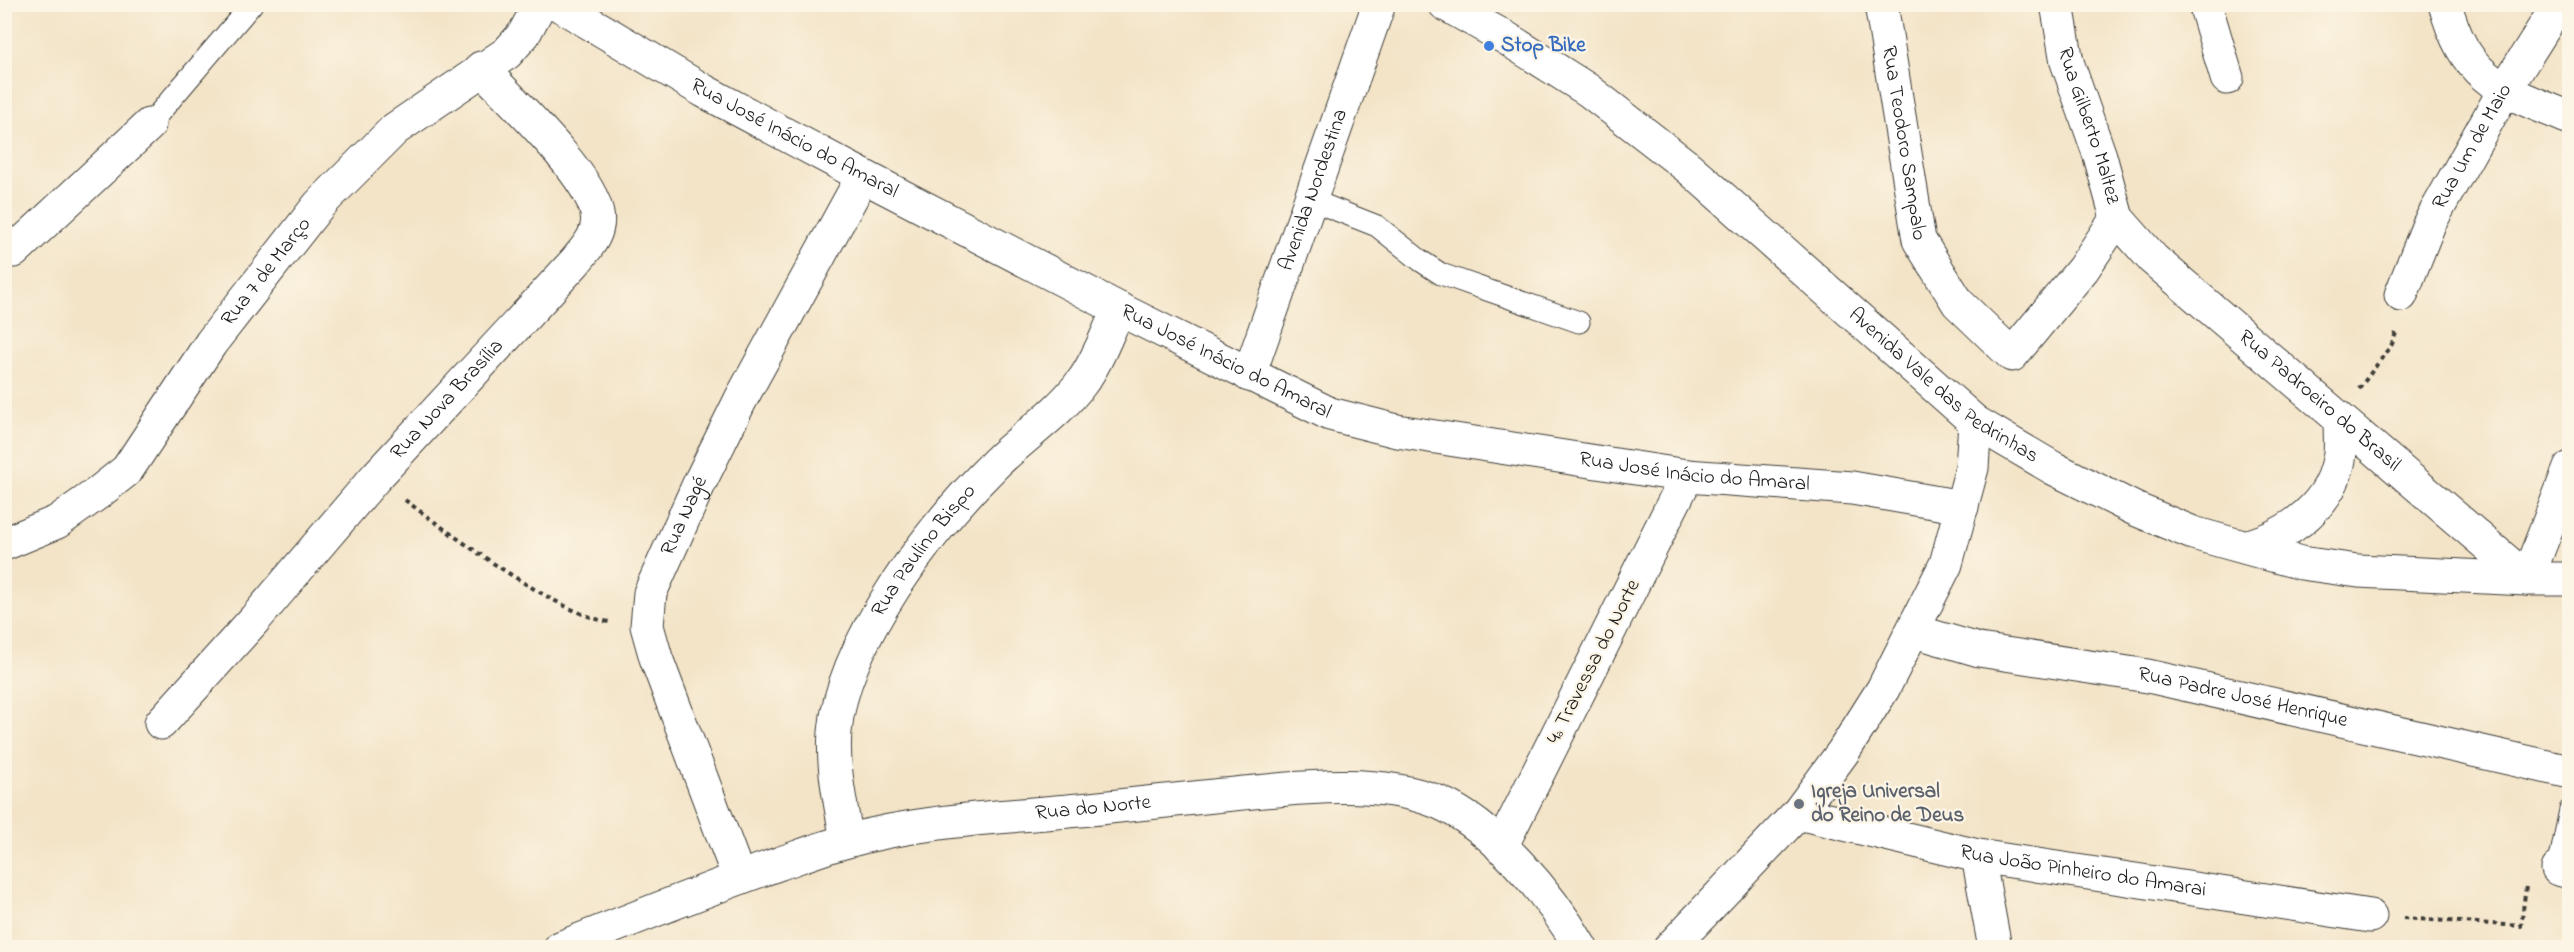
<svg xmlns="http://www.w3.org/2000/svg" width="2574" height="952" font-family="'Indie Flower',sans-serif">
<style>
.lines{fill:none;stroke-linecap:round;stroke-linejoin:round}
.service-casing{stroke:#3c3a36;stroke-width:23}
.minor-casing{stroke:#3c3a36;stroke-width:35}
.tertiary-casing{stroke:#3c3a36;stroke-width:35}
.path{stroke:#3c3a36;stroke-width:4;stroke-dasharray:4.5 4.5;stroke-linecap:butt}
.service{stroke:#fff;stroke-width:21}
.minor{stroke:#fff;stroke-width:33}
.tertiary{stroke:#fff;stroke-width:33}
.shop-dot{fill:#3f7fe0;stroke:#fcf5e5;stroke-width:2}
.worship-dot{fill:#6b7280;stroke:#fcf5e5;stroke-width:2}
.labels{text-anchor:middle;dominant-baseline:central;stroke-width:4.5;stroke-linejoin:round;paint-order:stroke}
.shop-label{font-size:21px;font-weight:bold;fill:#366cbe;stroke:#fcf5e5;text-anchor:start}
.street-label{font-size:21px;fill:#1c1c1c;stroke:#fcf5e5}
.worship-label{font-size:21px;font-weight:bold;fill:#5b616d;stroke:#fcf5e5;text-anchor:start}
</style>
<rect width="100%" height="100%" fill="#fcf5e5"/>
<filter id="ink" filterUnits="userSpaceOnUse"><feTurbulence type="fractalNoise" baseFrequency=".0167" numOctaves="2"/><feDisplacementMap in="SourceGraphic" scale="12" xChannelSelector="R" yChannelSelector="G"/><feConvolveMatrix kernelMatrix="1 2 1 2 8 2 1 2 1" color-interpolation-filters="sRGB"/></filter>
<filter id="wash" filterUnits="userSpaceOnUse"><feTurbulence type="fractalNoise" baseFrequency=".008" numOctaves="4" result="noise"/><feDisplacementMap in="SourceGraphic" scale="24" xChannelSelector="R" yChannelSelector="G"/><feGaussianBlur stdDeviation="1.35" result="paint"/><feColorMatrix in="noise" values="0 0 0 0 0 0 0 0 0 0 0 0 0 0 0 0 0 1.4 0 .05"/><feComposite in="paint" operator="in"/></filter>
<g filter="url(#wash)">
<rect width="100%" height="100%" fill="#f3e4c8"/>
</g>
<g filter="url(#ink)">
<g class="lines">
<g class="service-casing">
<g id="service">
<path d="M149,125L252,4"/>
<path d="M1311,200L1377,226L1421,261L1441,274L1579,322"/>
<path d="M2558,869L2570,810"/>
</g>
</g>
<g class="minor-casing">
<g id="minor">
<path id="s1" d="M558,4L704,91L863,176L1119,309L1330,414L1397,431L1687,476L1852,488L1962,507"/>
<path id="s2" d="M1881,4L1919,240L1958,303L2012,355L2083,269L2117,218"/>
<path id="s3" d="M2057,4L2067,62L2100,156L2117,218L2153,259L2527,579H2570"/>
<path d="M2205,4L2227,78"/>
<path d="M2445,4C2466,82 2502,90 2570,118"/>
<path d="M4,240L14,251L149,125"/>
<path id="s4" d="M2401,295L2429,224L2504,91L2559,4"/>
<path id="s5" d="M1249,375L1379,4"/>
<path id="s6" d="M4,544L57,522L98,493L127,470L211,343L319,205L395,129L507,53L524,34L540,4"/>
<path id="s7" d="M1914,631L1979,650L2148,676L2570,772"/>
<path id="s8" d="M161,723L255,619L375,478L575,262C586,248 601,234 597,214C591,175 510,99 481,68"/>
<path id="s9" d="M1798,813L1978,856L2370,916"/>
<path id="s10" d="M847,841C841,805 832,768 835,732C842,642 933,525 996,463C1025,435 1058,414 1082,382C1097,363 1108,331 1119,309"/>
<path d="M1501,847L1687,476"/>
<path d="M1978,856L1995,948"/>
<path d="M2558,869L2570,872"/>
<path id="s11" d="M739,878L656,658L647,626L650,593L699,484L741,399L863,176"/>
</g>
</g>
<g class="tertiary-casing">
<g id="tertiary">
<path id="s12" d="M1445,4L1506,38L1588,90L1689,168L1975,422L2053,468L2135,509L2193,533L2301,563L2358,571L2527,579L2570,468"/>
<path d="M2245,547C2290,535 2334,504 2340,453C2341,443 2340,431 2340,420"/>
<path id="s13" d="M560,948C632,919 705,890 778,864C801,856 824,847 847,841C925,819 1009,817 1090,809C1134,804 1179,800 1223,795C1289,789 1375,776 1438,802C1494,826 1551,896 1581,948"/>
<path d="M1670,948L1798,813L1843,752L1883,689L1946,564L1972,468L1975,422"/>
</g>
</g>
<g class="path">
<path d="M2359,389L2392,344L2397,330"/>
<path d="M405,500C448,532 561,617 611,622"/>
<path d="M2403,918L2521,926L2526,886"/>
</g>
<use href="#service" class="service"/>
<use href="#minor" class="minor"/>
<use href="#tertiary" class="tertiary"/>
</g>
</g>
<circle class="shop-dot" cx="1489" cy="46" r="6"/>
<circle class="worship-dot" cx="1799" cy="804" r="6"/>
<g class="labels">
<g class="shop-label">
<text x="1501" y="46">Stop Bike</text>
</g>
<g class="street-label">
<text stroke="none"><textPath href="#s3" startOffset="126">Rua Gilberto Maltez</textPath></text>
<text stroke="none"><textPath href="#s1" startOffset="272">Rua José Inácio do Amaral</textPath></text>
<text stroke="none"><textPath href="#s2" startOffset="141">Rua Teodoro Sampalo</textPath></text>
<text stroke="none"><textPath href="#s4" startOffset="165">Rua Um de Maio</textPath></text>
<text stroke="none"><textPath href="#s5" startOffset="196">Avenida Nordestina</textPath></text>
<text stroke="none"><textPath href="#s6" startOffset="387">Rua 7 de Março</textPath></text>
<text stroke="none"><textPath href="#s1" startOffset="758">Rua José Inácio do Amaral</textPath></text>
<text stroke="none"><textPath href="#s12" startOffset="630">Avenida Vale das Pedrinhas</textPath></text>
<text stroke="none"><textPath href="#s8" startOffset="432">Rua Nova Brasília</textPath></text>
<text stroke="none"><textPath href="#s3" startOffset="496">Rua Padroeiro do Brasil</textPath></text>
<text stroke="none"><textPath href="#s1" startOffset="1244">Rua José Inácio do Amaral</textPath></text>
<text stroke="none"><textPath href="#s11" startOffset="386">Rua Nagé</textPath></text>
<text stroke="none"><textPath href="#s10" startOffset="315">Rua Paulino Bispo</textPath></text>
<text transform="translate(1594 662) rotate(-63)">4ª Travessa do Norte</text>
<text stroke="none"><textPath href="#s7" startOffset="336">Rua Padre José Henrique</textPath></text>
<text stroke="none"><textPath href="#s13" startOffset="555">Rua do Norte</textPath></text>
<text stroke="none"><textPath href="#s9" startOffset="291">Rua João Pinheiro do Amarai</textPath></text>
</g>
<g class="worship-label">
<text x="1811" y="792">Igreja Universal<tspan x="1811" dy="24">do Reino de Deus</tspan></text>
</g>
</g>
<rect width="2574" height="952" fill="none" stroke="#fcf5e5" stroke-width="24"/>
</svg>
